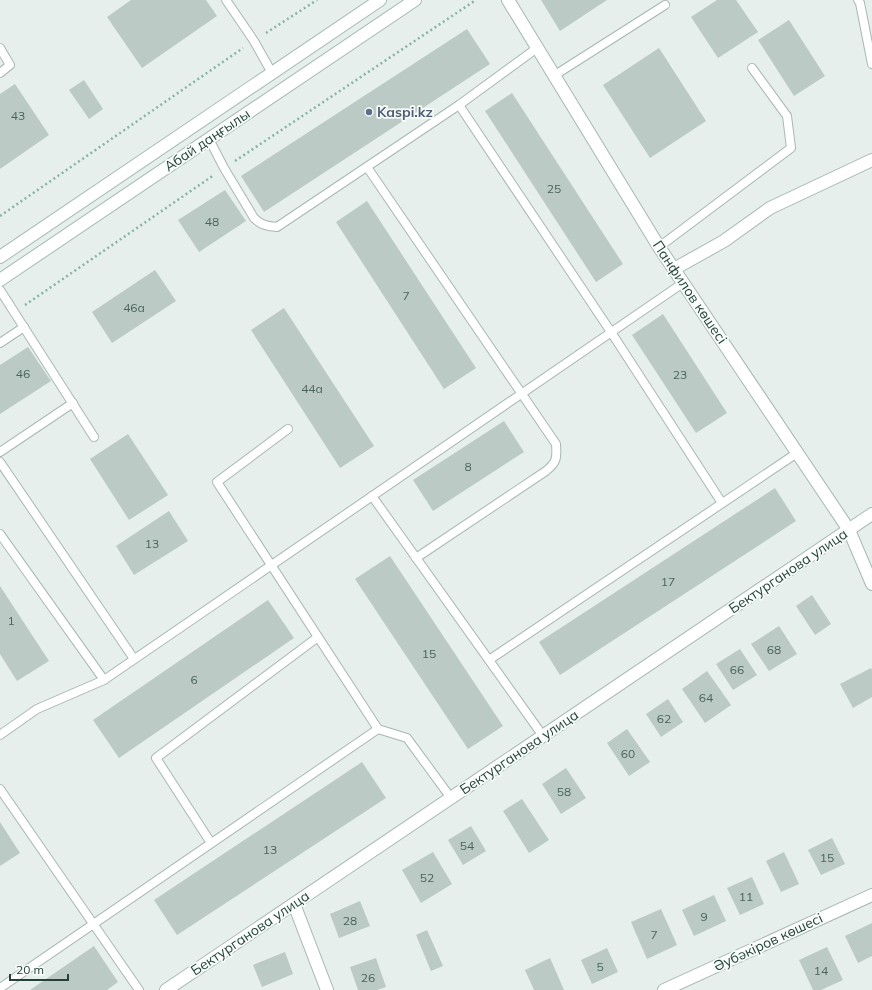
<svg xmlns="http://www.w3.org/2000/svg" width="872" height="990" font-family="Mulish,sans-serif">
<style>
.building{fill:#bbcac4}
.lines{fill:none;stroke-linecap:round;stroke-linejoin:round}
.lane-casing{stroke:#a8b8b2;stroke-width:10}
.street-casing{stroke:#a8b8b2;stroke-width:14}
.secondary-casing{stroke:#a4bbb3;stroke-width:14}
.path{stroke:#86b3a5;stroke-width:2.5;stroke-dasharray:2 3;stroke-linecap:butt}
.lane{stroke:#fff;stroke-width:8}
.street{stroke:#fff;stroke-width:12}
.secondary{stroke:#fff;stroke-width:12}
.service-dot{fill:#5c6f8a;stroke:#f7fbf9;stroke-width:1.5}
.labels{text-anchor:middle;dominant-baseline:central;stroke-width:3.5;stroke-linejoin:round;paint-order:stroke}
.number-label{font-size:12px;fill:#4a645c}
.service-label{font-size:14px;font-weight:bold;fill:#4e5e75;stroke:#f7fbf9;text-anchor:start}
.street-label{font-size:14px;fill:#24423a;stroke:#f7fbf9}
</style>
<rect width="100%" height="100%" fill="#e6efeb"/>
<g class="building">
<path d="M131,0H206L217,16L142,68L107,17Z"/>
<path d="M541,0H607L560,31Z"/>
<path d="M717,0H736L758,32L718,58L691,17Z"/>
<path d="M789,20L825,76L794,96L758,40Z"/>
<path d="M467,29L490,64L264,212L241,176Z"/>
<path d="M659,48L706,121L650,158L603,85Z"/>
<path d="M84,80L103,109L89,119L69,90Z"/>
<path d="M15,84L49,135L0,169V94Z"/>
<path d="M512,93L623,264L596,282L485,111Z"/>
<path d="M225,190L246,221L199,252L178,220Z"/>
<path d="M367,201L476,368L444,389L336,222Z"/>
<path d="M155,270L176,301L112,343L92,312Z"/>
<path d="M284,308L374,446L340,468L251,330Z"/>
<path d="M663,314L727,413L696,433L632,335Z"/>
<path d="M28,347L51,381L0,414V365Z"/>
<path d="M504,421L524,452L433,511L413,480Z"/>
<path d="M128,434L168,495L129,520L90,459Z"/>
<path d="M775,488L796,521L560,675L539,642Z"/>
<path d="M169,511L188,541L134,575L116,546Z"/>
<path d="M390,556L503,726L468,749L355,579Z"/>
<path d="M0,586L49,661L17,681L0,654Z"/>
<path d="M812,595L831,624L815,635L796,606Z"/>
<path d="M268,600L294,638L119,758L93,720Z"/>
<path d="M779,626L797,654L769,671L751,644Z"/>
<path d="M740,649L757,675L733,690L716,664Z"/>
<path d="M871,668L872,670V697L853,708L840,684Z"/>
<path d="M707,671L731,705L705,723L682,689Z"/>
<path d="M668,699L683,722L661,737L646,714Z"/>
<path d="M627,729L650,762L629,776L607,743Z"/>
<path d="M362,762L386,798L177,935L154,900Z"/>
<path d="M566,768L586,798L561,814L542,784Z"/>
<path d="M522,799L549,840L529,853L503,811Z"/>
<path d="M0,822L20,853L0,866Z"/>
<path d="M471,826L486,851L463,865L448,840Z"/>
<path d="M832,838L845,864L821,875L808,850Z"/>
<path d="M433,852L452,884L421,903L402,870Z"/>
<path d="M784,852L799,884L781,892L766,861Z"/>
<path d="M752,877L764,904L740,915L727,888Z"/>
<path d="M714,895L726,921L694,936L682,910Z"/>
<path d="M360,901L370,926L339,938L330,914Z"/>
<path d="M661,909L677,945L647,959L631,922Z"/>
<path d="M872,923V956L858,963L845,936Z"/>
<path d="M427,930L443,966L431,971L416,935Z"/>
<path d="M94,946L118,982L107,990H30Z"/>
<path d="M827,947L843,980L821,990H813L799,960Z"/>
<path d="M607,948L618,972L592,984L581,960Z"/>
<path d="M285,952L293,974L262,987L253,965Z"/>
<path d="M376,958L386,987L377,990H358L350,967Z"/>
<path d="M550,958L564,990H534L525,970Z"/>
</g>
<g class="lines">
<g class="lane-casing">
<g id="lane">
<path d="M226,0L254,41L272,73"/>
<path d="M858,0L860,3L872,64"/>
<path d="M0,48L10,65L0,73"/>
<path d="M555,75L665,5"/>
<path d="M459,105L611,332L722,503"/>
<path d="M209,139L224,168L254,218C261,225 267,226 277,227L459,105L537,48"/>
<path d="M367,167L556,444C557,458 557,462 546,471L416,558"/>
<path d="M659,247L791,148L787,116L752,68"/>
<path d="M0,290L94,437"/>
<path d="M0,343L24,327"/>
<path d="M288,429L217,482L378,729L407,738L451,798"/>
<path d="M0,452L73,403"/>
<path d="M0,462L134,659"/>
<path d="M372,496L543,736"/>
<path d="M0,534L104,680"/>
<path d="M489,660L797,453"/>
<path d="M0,735L37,709L104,680L683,283"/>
<path d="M0,789L139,990"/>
<path d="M211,843L156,758L318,637"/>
<path d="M0,988L378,729"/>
</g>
</g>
<g class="street-casing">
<g id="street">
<path d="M508,0L659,247L849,530L872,584"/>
<path d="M674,269L724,241L770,208L872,160"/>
<path d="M294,904L327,990"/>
<path d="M166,990L872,514"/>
<path d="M664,990L872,895"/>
</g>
</g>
<g class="secondary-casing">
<g id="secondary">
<path d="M0,257L380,0"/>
<path d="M0,280L415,0"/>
</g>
</g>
<g class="path">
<path d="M266,33L317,0"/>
<path d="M235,161L476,0"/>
<path d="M0,216L243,48"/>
<path d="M25,305L214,175"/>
</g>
<use href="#lane" class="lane"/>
<use href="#street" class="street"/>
<use href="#secondary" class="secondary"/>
</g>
<circle class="service-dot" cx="369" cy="112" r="4"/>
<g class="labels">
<g class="number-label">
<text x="18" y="115">43</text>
<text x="554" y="188">25</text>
<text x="212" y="221">48</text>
<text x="406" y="295">7</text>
<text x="134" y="307">46а</text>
<text x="23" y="373">46</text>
<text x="680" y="374">23</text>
<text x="312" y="388">44а</text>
<text x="468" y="466">8</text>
<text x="152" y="543">13</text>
<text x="668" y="581">17</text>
<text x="11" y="620">1</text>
<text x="774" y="649">68</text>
<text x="429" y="653">15</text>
<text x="737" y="669">66</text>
<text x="194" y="679">6</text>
<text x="706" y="697">64</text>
<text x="664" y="718">62</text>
<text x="628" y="753">60</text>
<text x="564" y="791">58</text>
<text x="467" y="845">54</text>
<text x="270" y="849">13</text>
<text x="827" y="857">15</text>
<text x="427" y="877">52</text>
<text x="746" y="896">11</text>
<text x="704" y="916">9</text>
<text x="350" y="920">28</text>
<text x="654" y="934">7</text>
<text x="600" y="966">5</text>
<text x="821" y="970">14</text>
<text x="368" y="977">26</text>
</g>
<g class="service-label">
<text x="377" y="112">Kaspi.kz</text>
</g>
<g class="street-label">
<text transform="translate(207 140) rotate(-34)">Абай даңғылы</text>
<text transform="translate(690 292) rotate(56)">Панфилов көшесі</text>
<text transform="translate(788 571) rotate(-34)">Бектурганова улица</text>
<text transform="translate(519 752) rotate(-34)">Бектурганова улица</text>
<text transform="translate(250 933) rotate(-34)">Бектурганова улица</text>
<text transform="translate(768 942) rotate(-25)">Әубәкіров көшесі</text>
</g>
</g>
<path d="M10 974v6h58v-6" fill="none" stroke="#24423a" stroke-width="2"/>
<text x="16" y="974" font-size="12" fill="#24423a" stroke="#f7fbf9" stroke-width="3" paint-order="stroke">20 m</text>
</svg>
